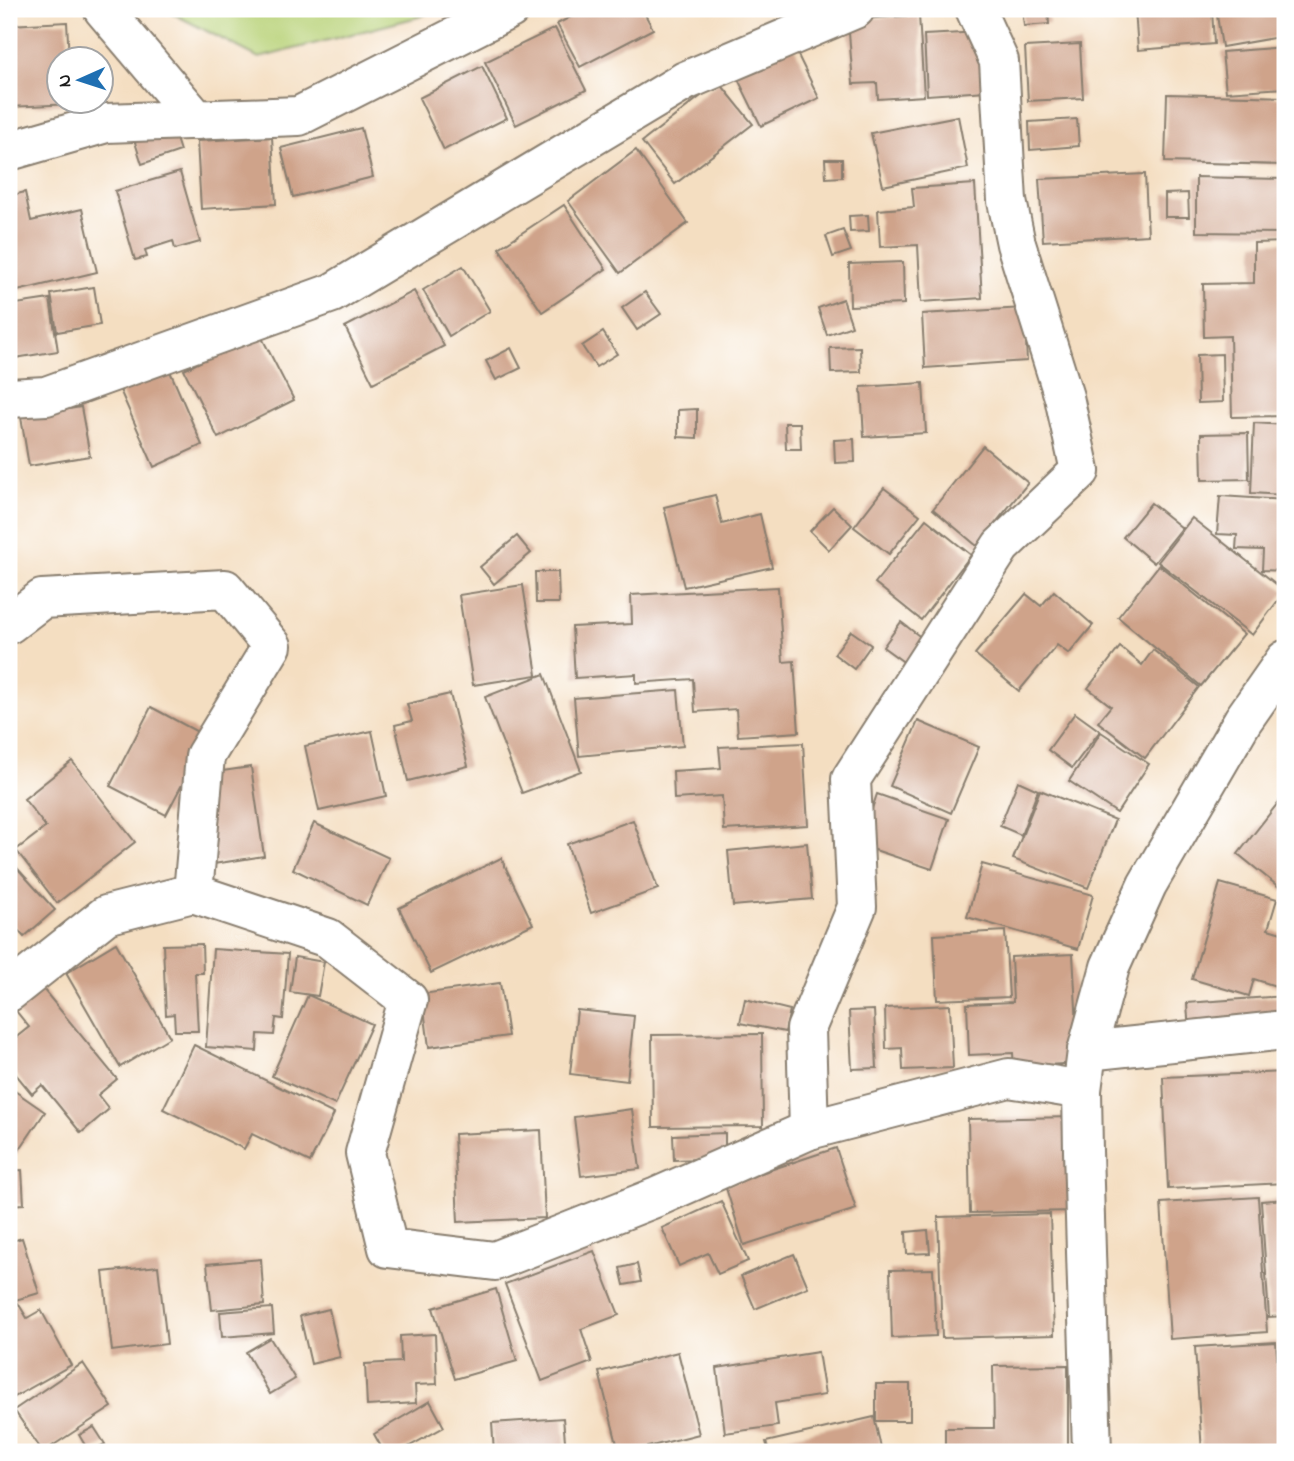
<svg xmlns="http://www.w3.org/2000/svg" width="1294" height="1461" font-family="'Indie Flower',sans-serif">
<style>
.green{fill:#b7d176;stroke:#6a7649;stroke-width:2}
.building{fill:#cfa38a}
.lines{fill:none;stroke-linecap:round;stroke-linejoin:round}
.minor-casing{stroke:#887d6e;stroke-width:42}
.highway-casing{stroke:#887d6e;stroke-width:42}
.minor{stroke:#fff;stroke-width:38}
.highway{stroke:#fff;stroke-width:38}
</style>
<rect width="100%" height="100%" fill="#fff"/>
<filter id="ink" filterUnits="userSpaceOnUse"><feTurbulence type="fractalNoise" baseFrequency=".0143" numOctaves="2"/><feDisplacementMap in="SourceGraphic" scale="14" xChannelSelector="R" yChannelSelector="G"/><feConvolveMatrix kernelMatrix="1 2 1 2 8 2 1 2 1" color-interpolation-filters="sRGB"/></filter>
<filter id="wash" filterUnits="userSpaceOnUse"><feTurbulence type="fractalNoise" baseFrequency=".00686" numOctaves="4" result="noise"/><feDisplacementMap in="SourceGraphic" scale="28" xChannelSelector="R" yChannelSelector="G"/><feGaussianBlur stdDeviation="1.57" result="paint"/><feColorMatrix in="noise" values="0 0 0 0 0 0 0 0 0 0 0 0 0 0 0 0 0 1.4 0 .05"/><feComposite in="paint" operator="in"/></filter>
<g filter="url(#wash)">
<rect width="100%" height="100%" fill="#f4dec1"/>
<path class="green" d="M164,9H434L422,16L259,58Z"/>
<g id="blocks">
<g class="building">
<path d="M586,9H642L653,29L580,67L557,24Z"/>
<path d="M1022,9H1048L1049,24L1024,26Z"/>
<path d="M1135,9H1212L1214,44L1138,50Z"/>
<path d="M1216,9H1282L1285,36L1222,47Z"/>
<path d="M919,15L924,96L878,99L877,83L853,84L848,20Z"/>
<path d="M67,22L69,60H60V102H72V104L9,107V25Z"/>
<path d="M555,28L586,90L516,125L485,62Z"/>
<path d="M982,32L986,91L927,95L924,35Z"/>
<path d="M1080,44L1083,98L1028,101L1025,47Z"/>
<path d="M793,45L819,98L761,126L735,73Z"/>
<path d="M1285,47V88L1226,92L1222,52Z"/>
<path d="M482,66L507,118L444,150L419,98Z"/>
<path d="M719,82L753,124L675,184L642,142Z"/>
<path d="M1167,94L1285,97V165L1165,162Z"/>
<path d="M958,116L968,168L883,186L871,133Z"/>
<path d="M1077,119L1079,146L1030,150L1029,122Z"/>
<path d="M170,120L180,151L142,164L132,133Z"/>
<path d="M361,128L373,177L293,197L281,148Z"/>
<path d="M272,137L276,204L201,209L197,141Z"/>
<path d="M636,150L688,223L620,273L568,201Z"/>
<path d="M825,159H842V177L826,178Z"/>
<path d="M180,172L200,242L175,249L173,241L145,250L147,257L135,260L115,191Z"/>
<path d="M1145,174L1148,235L1043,241L1039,179Z"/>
<path d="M1196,177L1285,179V233L1196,232Z"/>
<path d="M975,184L982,298L921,302L918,245L880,247L878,210L914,207L912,188Z"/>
<path d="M25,192L31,221L82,209L97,272L9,293V196Z"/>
<path d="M1188,193L1189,217H1165V194Z"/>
<path d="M564,205L606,269L542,312L499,248Z"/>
<path d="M868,215L869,231L850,232L849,216Z"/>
<path d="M843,230L851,251L833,257L826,236Z"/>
<path d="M1285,242V416L1232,417L1230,336L1204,337L1203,284L1254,283V243Z"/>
<path d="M903,262L904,304L850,306L849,264Z"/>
<path d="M463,266L490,311L449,336L423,290Z"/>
<path d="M94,287L100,325L57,332L51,294Z"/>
<path d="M414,291L444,346L373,383L345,327Z"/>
<path d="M645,292L661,314L637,330L622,308Z"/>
<path d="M50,299L58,351L9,359V305Z"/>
<path d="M843,299L852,326L827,335L818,308Z"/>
<path d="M1024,308L1027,361L925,368L922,314Z"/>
<path d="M259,332L294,400L218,438L184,370Z"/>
<path d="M603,332L617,354L596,367L582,346Z"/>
<path d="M860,347L861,372L831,373L830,348Z"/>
<path d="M511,348L521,368L496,380L486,361Z"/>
<path d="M1222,354L1223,402L1198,403L1197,355Z"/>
<path d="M169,369L202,445L154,467L120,390Z"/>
<path d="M923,383L926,433L864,437L861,387Z"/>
<path d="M81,407L90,456L29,466L21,417Z"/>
<path d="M697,409V438L678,437V410Z"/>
<path d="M785,423H800L801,449H786Z"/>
<path d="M1254,423L1285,425V495L1251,493Z"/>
<path d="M1248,433L1249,479L1202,480L1201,434Z"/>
<path d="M854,439L855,462L835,463L834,440Z"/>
<path d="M983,446L1028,483L977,546L933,509Z"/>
<path d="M884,488L920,515L889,554L854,527Z"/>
<path d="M715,495L722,524L760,514L772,567L684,587L664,507Z"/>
<path d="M1220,496L1285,500V571L1262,570L1263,550L1236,549L1237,535L1217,534Z"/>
<path d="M1151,503L1182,528L1154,563L1123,537Z"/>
<path d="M833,507L852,525L829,550L810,531Z"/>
<path d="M1192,518L1285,591L1252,635L1158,562Z"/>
<path d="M926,519L971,555L921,620L875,583Z"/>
<path d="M517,536L531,553L494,584L480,567Z"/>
<path d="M1159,565L1244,634L1201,686L1118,617Z"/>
<path d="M535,572H558L559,603H536Z"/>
<path d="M523,585L537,675L473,685L459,595Z"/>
<path d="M778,587L783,662L794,661L799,732L738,736L736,709L695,712L693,679L636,683V674L575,678L572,627L632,624L631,595Z"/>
<path d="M1054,591L1093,625L1069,654L1057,645L1019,691L975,654L1026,594L1041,606Z"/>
<path d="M901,622L923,639L905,663L883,647Z"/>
<path d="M851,631L871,645L854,669L834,654Z"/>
<path d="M1120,647L1142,665L1153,650L1199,687L1145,758L1098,722L1111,706L1088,688Z"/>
<path d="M544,674L581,771L522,793L485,697Z"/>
<path d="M678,690L683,746L579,756L574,698Z"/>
<path d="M450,694L468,766L408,781L395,725L412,721L407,704Z"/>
<path d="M151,707L207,737L166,815L110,786Z"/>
<path d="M1075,713L1100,731L1072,768L1048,750Z"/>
<path d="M918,721L979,747L951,813L890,786Z"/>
<path d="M372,731L386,796L319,811L305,746Z"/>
<path d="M1101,732L1149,764L1117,813L1069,781Z"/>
<path d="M803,743L808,825L724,830L722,796L674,799L673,771L721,768L719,747Z"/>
<path d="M72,761L135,842L57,903L16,850L46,827L24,799Z"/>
<path d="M251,767L264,856L207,865L194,775Z"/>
<path d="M1018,781L1038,790L1021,835L1000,826Z"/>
<path d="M1040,790L1115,820L1088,888L1013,859Z"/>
<path d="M877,794L949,819L932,869L860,845Z"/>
<path d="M1285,794V892L1238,854Z"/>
<path d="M633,820L658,889L591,913L567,844Z"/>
<path d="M314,823L389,858L367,905L293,869Z"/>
<path d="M807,843L812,899L733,906L728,851Z"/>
<path d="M501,858L533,924L431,973L399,908Z"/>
<path d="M982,864L1093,895L1078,949L967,917Z"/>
<path d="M17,868L55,910L24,937L9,920V876Z"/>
<path d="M1220,883L1277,899L1268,929L1285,934V989L1254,979L1249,996L1192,979Z"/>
<path d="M1005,931L1009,997L937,1000L934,935Z"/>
<path d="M116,943L170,1037L120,1067L66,973Z"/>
<path d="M202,944L203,973H195L198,1031H175L174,1014L166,1015L163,945Z"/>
<path d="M213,949L288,954L283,1019L276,1018L274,1035L258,1034L257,1051L206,1047Z"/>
<path d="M1073,954L1079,1063L1014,1067L1013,1053L969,1055L967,1004L1013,1002L1011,957Z"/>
<path d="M295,957L324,962L318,996L290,992Z"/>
<path d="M500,983L508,1036L429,1047L422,994Z"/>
<path d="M43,989L117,1079L98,1095L109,1109L81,1133L42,1085L32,1094L9,1066V1043L29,1027L16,1011Z"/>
<path d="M308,995L372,1024L335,1105L272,1076Z"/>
<path d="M1285,996V1042L1190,1048L1187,1003Z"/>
<path d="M745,999L790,1010L785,1032L740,1023Z"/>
<path d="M950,1005L953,1068L903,1070L902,1048L886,1049L885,1008Z"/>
<path d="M577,1010L634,1016L627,1081L570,1074Z"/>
<path d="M874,1010L877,1068L852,1069L849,1011Z"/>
<path d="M762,1034L763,1126L653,1127L652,1035Z"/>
<path d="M194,1045L334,1114L310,1162L252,1134L244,1149L163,1109Z"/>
<path d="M1285,1072V1183L1168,1189L1163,1077Z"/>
<path d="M9,1087L45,1112L11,1162L9,1160Z"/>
<path d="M632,1109L640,1169L581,1176L574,1117Z"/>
<path d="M1074,1117L1076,1211L970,1213L968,1119Z"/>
<path d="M541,1130L545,1218L458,1222L454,1134Z"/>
<path d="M725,1133V1158L674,1160L673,1135Z"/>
<path d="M836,1148L856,1209L744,1245L725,1185Z"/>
<path d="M22,1170L24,1204L9,1205V1171Z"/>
<path d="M1258,1197L1267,1332L1170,1339L1161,1203Z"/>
<path d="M1285,1199V1316L1269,1317L1261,1201Z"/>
<path d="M721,1201L748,1261L718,1274L708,1253L679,1266L662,1228Z"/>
<path d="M1050,1214L1054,1335L942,1338L938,1217Z"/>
<path d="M928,1230L930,1253L907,1254L906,1232Z"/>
<path d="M22,1238L39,1293L9,1302V1242Z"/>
<path d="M594,1251L619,1315L581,1329L592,1362L542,1381L505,1284Z"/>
<path d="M794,1254L808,1287L755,1309L741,1276Z"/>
<path d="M261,1259L264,1305L212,1310L207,1264Z"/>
<path d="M637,1264L641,1282L624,1285L620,1268Z"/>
<path d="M158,1266L167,1344L112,1351L103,1272Z"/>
<path d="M933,1269L936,1336L892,1338L890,1270Z"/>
<path d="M496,1289L517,1361L455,1379L433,1308Z"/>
<path d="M18,1303L27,1318L41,1310L71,1365L9,1400V1308Z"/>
<path d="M272,1308L274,1333L222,1337L220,1312Z"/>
<path d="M329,1309L340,1357L311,1364L300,1316Z"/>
<path d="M435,1334L437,1384L415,1385L416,1403L367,1406L365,1364L401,1362L400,1336Z"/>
<path d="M270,1338L295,1379L270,1394L246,1352Z"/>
<path d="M1276,1342L1279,1382H1285V1443H1283V1451L1202,1452L1195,1347Z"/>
<path d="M678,1352L699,1434L628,1452H619L599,1372Z"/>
<path d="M818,1352L825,1395L775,1403L778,1426L725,1433L717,1368Z"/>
<path d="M83,1363L112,1407L43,1452L14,1410Z"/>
<path d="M1068,1365V1452H945V1428H994L993,1366Z"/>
<rect x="876" y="1384" width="34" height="37"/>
<path d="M430,1401L444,1427L399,1452H384L374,1434Z"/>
<path d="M874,1417L882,1452H769L766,1442Z"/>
<path d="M563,1418L566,1452H494L492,1423Z"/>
<path d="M94,1427L105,1444L89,1452L79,1435Z"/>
</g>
</g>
</g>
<g filter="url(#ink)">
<use href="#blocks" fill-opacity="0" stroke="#887d6e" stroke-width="2"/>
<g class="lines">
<g class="minor-casing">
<g id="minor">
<path d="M103,9L197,120"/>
<path d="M9,151L106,123L299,116L510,9"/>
<path d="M9,398L46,396L332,293L685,81L855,9"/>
<path d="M9,624L42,599L225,589L272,646L205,756L193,893L328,938L408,1000L365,1153L388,1248L495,1261L657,1197L809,1130L1009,1078L1082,1090"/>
<path d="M9,992L106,915L193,893"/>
<path d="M1087,1051L1285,1030"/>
<path d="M809,1130L806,1029L857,907L851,779L1001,546L1080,471L1064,397L1016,244L1007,201L999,61L975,9"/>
</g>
</g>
<g class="highway-casing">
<path id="highway" d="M1092,1452L1083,1151L1082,1090L1087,1051L1110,967L1147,885L1243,720L1285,660"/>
</g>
<use href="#minor" class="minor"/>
<use href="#highway" class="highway"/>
</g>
</g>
<rect width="1294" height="1461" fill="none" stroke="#fff" stroke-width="35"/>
<g transform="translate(80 80) rotate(267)"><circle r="33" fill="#ffffff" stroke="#a4a4a4" stroke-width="2"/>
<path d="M0-5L12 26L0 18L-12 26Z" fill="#1f6fb2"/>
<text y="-10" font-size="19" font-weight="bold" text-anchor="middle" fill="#1c1c1c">N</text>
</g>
</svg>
